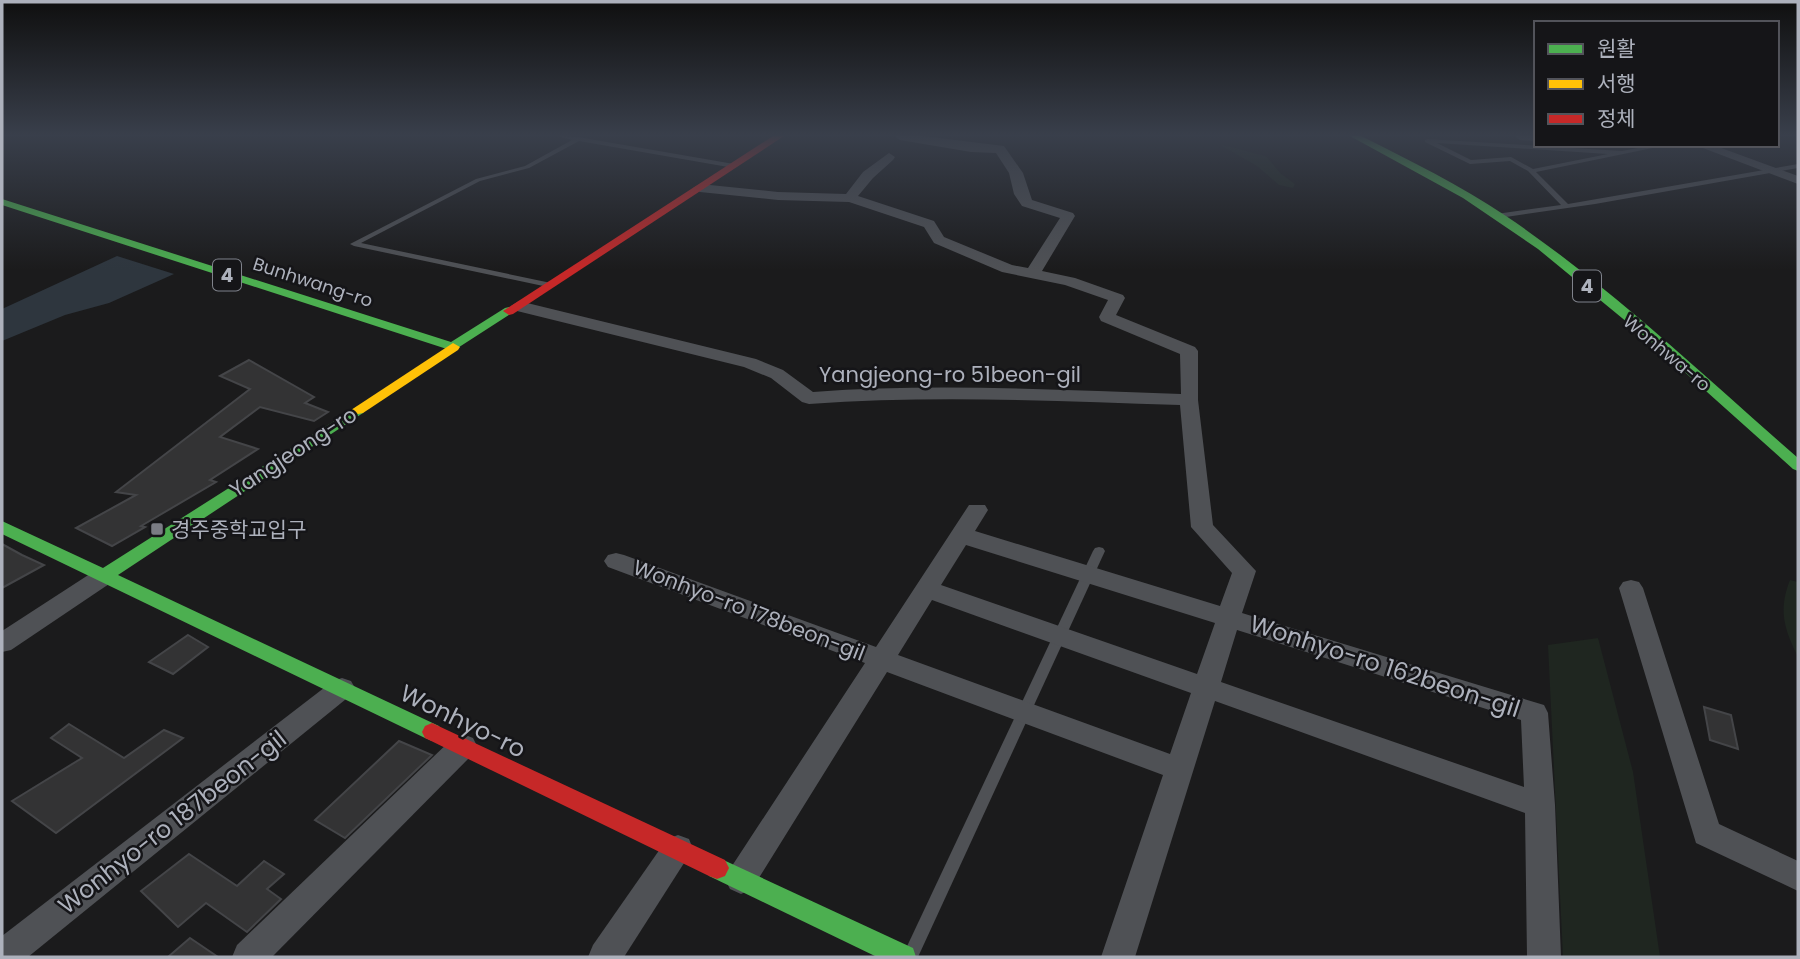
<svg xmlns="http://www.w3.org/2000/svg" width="1800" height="959" font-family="Poppins,'Noto Sans KR',sans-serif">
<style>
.green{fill:#1f2620}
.water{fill:#2e363e}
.building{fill:#333334;stroke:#444548;stroke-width:2}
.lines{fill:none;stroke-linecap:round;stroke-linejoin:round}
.lane{fill:#4f5155;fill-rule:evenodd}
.street{fill:#4f5155;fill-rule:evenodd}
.fast{fill:#4caf50;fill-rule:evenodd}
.slow{fill:#ffc107;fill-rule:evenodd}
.jam{fill:#c62828;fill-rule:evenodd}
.poi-dot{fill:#7a7c84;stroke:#151518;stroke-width:2.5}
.labels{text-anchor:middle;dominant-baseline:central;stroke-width:5;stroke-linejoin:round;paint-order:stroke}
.far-street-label{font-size:18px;fill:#adb1bc;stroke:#151518}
.shield{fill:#151518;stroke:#7f828b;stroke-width:2}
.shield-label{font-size:19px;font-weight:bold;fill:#adb1bc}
.street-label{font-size:21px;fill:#adb1bc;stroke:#151518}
.poi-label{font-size:21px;fill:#adb1bc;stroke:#151518;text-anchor:start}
.near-street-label{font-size:24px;fill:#adb1bc;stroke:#151518}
</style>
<rect width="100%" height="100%" fill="#1b1b1c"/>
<g class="green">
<path d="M1220,145C1237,147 1249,153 1266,156L1280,173L1295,184L1293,188L1279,185L1257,166Z"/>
<path d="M1790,580L1798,582V657C1784,629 1778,610 1790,580Z"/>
<path d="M1598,638L1633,772L1660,957H1563L1548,645Z"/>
</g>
<path class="water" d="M117,256L174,274L109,303L65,315L2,341V309Z"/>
<g class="building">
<path d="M249,360L314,397L305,403L328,412L314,421L260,407L220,437L258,449L210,480L216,482L141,526L145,527L112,546L76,528L136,495L116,492L250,389L220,376Z"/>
<path d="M2,544L22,555L44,565L2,588Z"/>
<path d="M188,635L208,647L173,674L149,662Z"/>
<path d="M1704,707L1731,715L1738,749L1710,740Z"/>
<path d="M69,724L124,758L164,730L183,738L56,833L12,801L82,758L51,738Z"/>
<path d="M399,741L432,755L345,838L315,820Z"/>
<path d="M189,854L237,886L264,861L284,874L267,889L281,899L247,932L206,903L178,927L141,891Z"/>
<path d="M190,938L218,957H168Z"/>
</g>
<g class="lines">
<g class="lane">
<path d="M557,136L578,137L734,164L737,166L734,168L579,141L529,168L480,181L361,243L551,283V287H548L354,246L350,244L476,179L525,166L572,140Z"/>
<path d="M1427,139L1622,151L1653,145H1667L1536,172L1568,204L1798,164V168L1595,204L1499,218H1496V214L1561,205L1528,171L1510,161L1470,164L1425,142V140ZM1437,143L1608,154L1533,169L1511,157L1471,160Z"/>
<path d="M1099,547L1103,548L1105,551L918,957H902L1093,551L1095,548Z"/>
</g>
<g class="street">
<path d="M894,136H923L1004,146L1023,173L1032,200L1073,213L1075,216L1042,271L1075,278L1123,295L1125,298L1116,315L1195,347L1198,351V400L1213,525L1256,571L1242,613L1544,705L1548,713L1555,805L1561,957H1527L1525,813L1215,701L1135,957H1101L1163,775L887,672L752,889L741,894L730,889L725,879L730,869L865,663L608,567L604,561L608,555L616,553L624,555L876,647L969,505H985L988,510L975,531L1220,606L1232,573L1191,527L1180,405C1056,401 933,395 809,404L802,402L771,378L744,367L513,310L511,306L519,301L756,359L783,370L813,392C936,383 1058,390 1181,394L1180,354L1101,321L1099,317L1108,300L1065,285L1002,272L934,243L924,227L849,202L778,200L700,192L693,188L700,184L778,192L846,194L863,172L889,153L895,157L893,160L873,178L858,196L934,221L944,237L1012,265L1028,268L1060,218L1022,206L1014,194L1009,173L996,153L971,152L900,140ZM966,545L1215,623L1197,674L941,585ZM932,600L1191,693L1170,754L898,655ZM1237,630L1521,720L1524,787L1221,682Z"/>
<path d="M1514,136H1536V141L1520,140Z"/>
<path d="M1695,145H1713L1798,176V184Z"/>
<path d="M104,568L112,570L116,576L112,582L11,650L2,652V631L96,570Z"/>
<path d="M1631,580L1639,582L1643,588L1719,824L1798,861V891L1696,843L1619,588L1623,582Z"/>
<path d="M342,678L351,681L355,688L351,695L28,957H2V936L333,681Z"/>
<path d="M463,734L473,738L477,746L473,754L272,957H232L237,945L453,738Z"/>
<path d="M678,835L689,839L693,849L624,957H588L593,945L667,839Z"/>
</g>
<g class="fast">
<path d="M1350,136H1361C1411,161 1460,185 1506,216C1611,287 1703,375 1798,458V471L1793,469L1650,341L1538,249L1463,198Z"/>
<path d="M2,199L451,342L505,308L509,307L515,311L453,351L2,205Z"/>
<path d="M358,406L365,410L363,413L118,575L439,726L442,732L439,738L432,741L425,738L2,534V521L103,568Z"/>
<path d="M717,857L913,948L916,957H877L709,876L705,868L709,860Z"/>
</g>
<path class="slow" d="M453,343L460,347L458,350L363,413L358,414L351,410Z"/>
<g class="jam">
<path d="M773,136H784L513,314L509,315L503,311Z"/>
<path d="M432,723L725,860L729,868L725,876L717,879L709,876L425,738L422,732L425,726Z"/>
</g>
</g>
<linearGradient id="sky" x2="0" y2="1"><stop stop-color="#0f0f0f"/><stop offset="0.5" stop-color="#393f4b"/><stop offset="1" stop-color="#393f4b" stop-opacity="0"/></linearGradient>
<rect width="1800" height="270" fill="url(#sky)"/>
<rect class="poi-dot" x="150" y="522" width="14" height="14" rx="3.5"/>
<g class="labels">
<g class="far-street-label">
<text transform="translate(313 282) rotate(18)">Bunhwang-ro</text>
<text transform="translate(1667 353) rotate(40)">Wonhwa-ro</text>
</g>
<g class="shield">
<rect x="213" y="259.5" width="28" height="31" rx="5"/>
<rect x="1573" y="270.5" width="28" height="31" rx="5"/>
</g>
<g class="shield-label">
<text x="227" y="275">4</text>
<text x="1587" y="286">4</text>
</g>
<g class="street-label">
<text x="950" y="374">Yangjeong-ro 51beon-gil</text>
<text transform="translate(293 452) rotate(-33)">Yangjeong-ro</text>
<text transform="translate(749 610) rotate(21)">Wonhyo-ro 178beon-gil</text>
</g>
<g class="poi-label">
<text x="171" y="529">경주중학교입구</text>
</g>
<g class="near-street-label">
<text transform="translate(1385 666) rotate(18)">Wonhyo-ro 162beon-gil</text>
<text transform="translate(463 721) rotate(26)">Wonhyo-ro</text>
<text transform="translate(172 822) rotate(-38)">Wonhyo-ro 187beon-gil</text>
</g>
</g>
<rect width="1800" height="959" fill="none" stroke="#adb1bc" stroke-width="7"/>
<rect x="1534" y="21" width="245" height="126" fill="#151518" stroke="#52535a" stroke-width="2"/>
<rect x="1548" y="44" width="35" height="10" fill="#4caf50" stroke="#52535a" stroke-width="2"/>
<text x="1597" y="56" font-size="21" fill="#adb1bc">원활</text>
<rect x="1548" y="79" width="35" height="10" fill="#ffc107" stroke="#52535a" stroke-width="2"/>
<text x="1597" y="91" font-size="21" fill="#adb1bc">서행</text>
<rect x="1548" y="114" width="35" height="10" fill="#c62828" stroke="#52535a" stroke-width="2"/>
<text x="1597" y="126" font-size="21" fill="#adb1bc">정체</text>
</svg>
